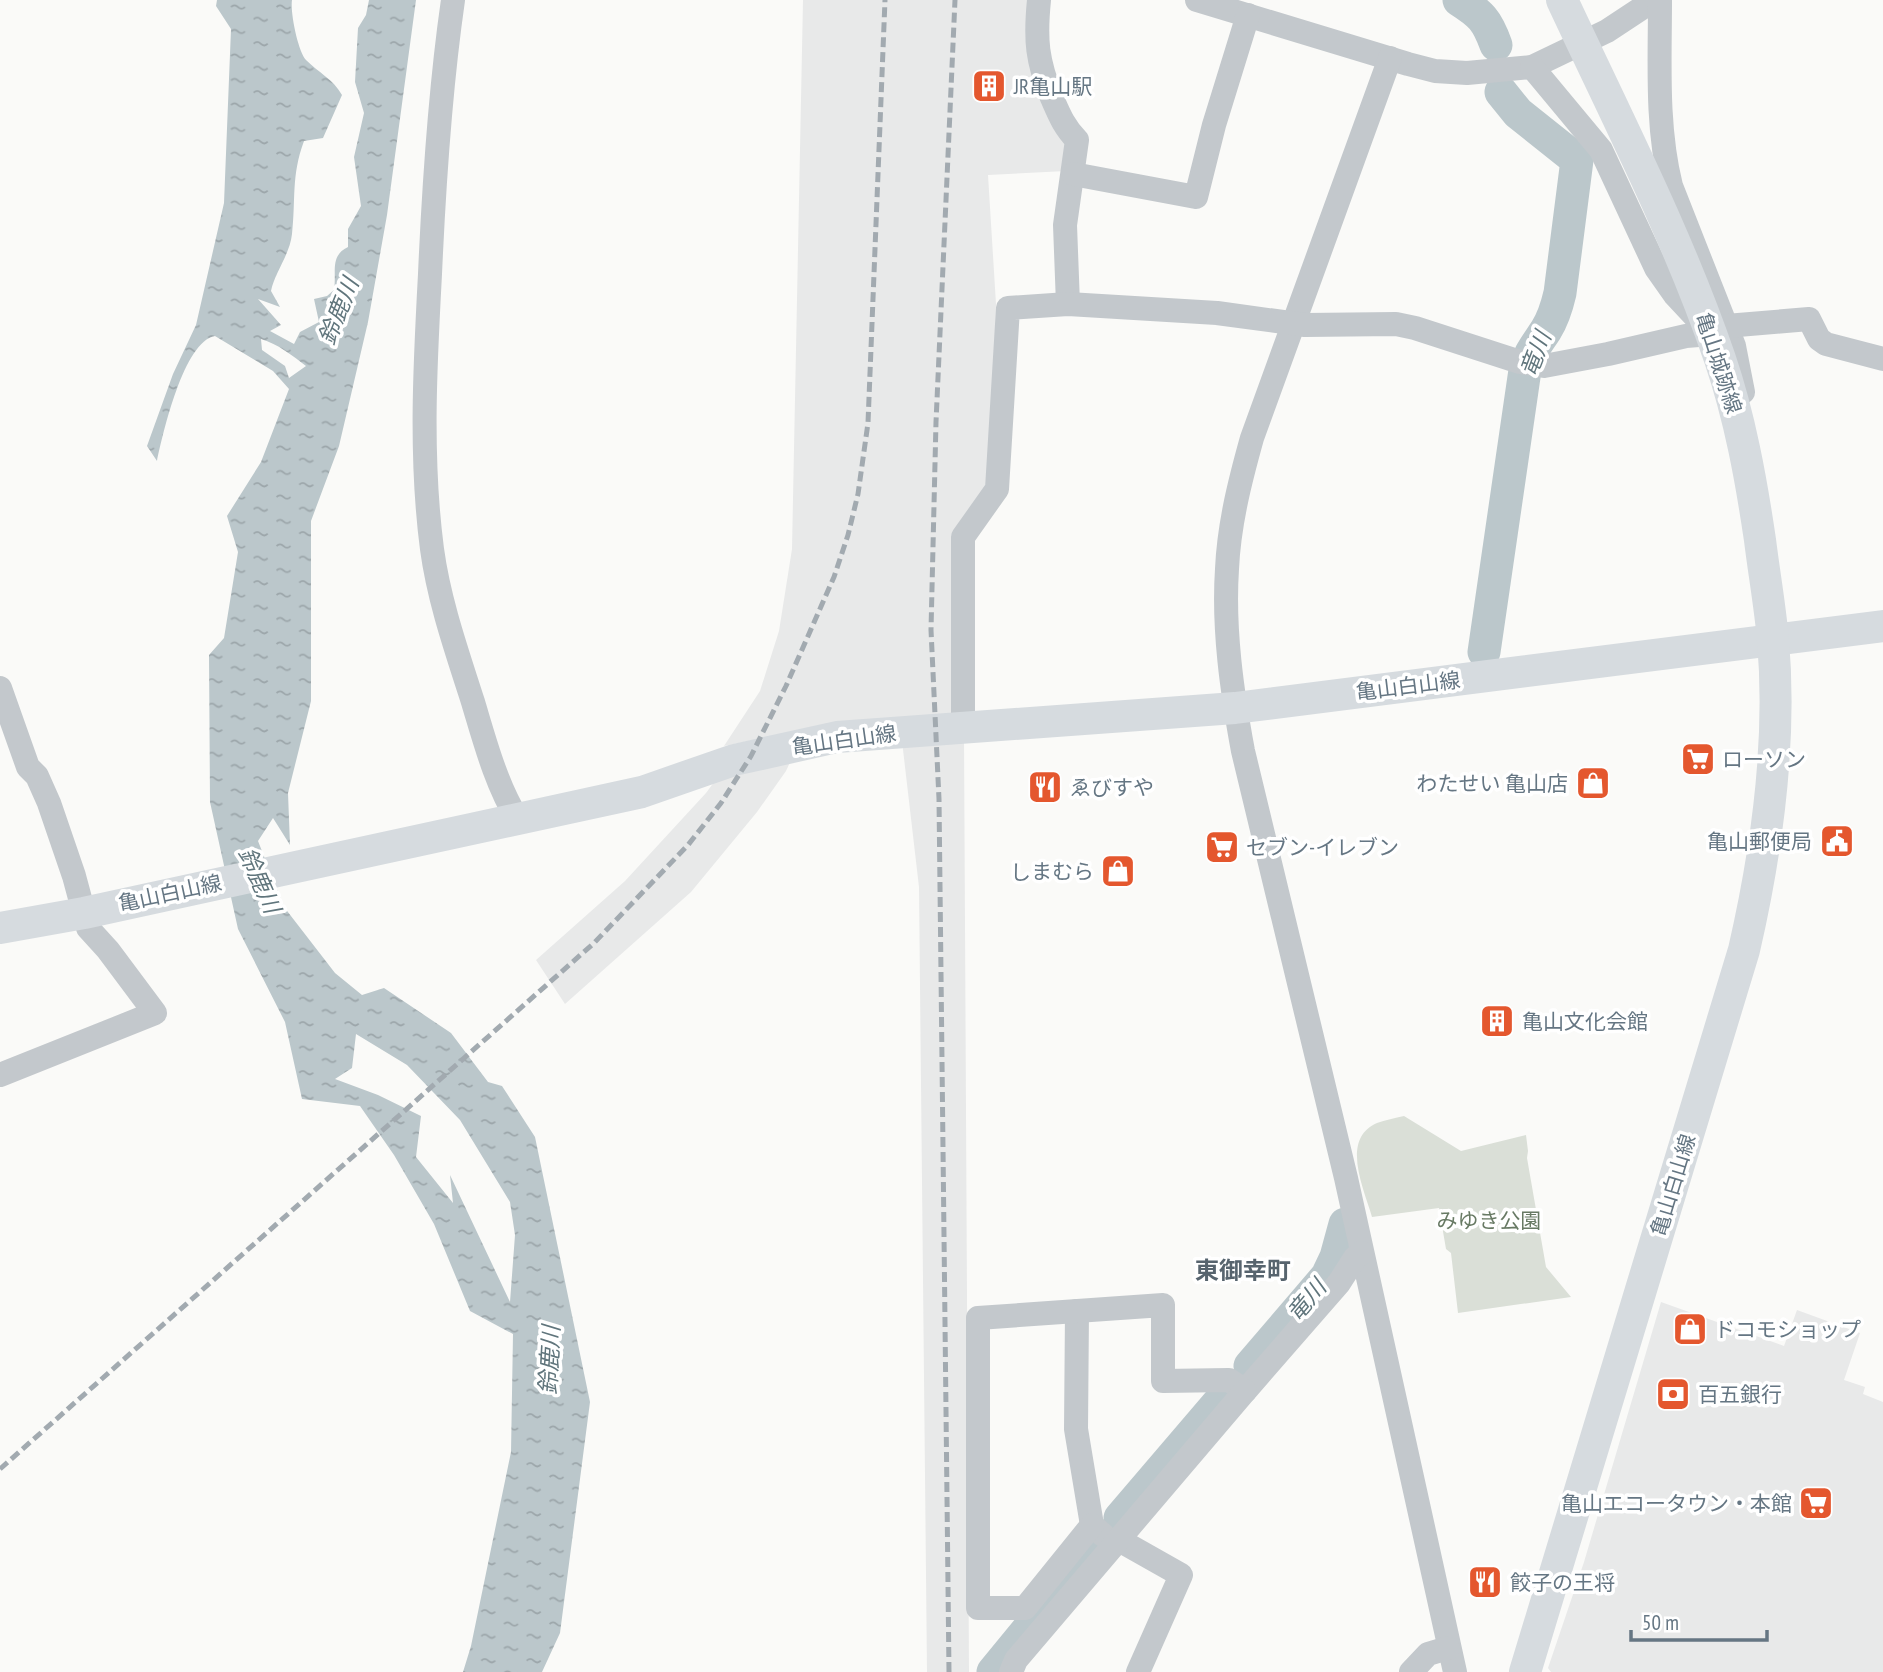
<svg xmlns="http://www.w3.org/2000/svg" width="1883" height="1672" font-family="'PT Sans Narrow','Noto Sans JP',sans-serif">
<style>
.built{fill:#e8e9e9}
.park{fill:#dadfd7}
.water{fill:url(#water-ripples);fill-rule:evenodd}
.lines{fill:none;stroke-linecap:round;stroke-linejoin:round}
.river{stroke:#bbc7cb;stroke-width:33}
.minor{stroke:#c3c8cc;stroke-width:24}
.major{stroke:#d6dbdf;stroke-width:32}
.rail{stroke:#a2aab0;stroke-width:5;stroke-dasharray:10 5;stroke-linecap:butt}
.labels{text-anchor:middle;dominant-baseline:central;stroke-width:7;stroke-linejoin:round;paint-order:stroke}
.poi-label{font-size:21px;fill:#657683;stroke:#fff;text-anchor:start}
.street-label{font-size:21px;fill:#657683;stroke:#fff}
.park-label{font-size:21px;fill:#687a64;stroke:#fff}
.water-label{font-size:23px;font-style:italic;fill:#60757c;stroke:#fff}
.quarter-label{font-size:24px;font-weight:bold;fill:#57646e;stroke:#fff}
</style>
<defs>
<pattern id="water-ripples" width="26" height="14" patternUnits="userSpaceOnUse" patternTransform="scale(1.75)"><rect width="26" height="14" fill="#bbc7cb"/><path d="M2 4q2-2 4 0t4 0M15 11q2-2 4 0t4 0" fill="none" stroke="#9ca6aa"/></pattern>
</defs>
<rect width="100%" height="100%" fill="#fafaf8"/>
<g class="built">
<path d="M803,0H1031L1068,144L1066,171L988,175L996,304L992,486L957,531L955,717L801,730L724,746L760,691L779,631L792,549Z"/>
<path d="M964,736L969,1672H927L919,887L902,741Z"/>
<path d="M792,758L786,771L757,812L691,892L565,1004L536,960L625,881L706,793L720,774Z"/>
<path d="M1661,1302L1784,1346L1797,1310L1860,1333L1844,1380L1865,1387L1863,1394L1883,1402V1672H1551L1548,1668L1584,1562Z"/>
</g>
<path class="park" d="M1404,1116L1461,1151L1526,1135L1528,1151L1527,1158L1546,1267L1571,1297L1458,1313L1451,1253L1446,1249L1439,1208L1372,1217C1364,1189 1340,1139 1377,1123C1385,1120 1395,1118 1404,1116Z"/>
<path class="water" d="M217,0H292C290,12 298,51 306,60C319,73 333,79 342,95L323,138L304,141C291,176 296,199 292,234C290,254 275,272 271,291L280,307L258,299L281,325L270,331L294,344L300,332L319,322L314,299L327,296L334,290C337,273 329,256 348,247V229L361,206L354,157L364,113L355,82L358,28L366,15L369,0H416L387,215L368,322L339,446L311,521V701L288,793L290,845L273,818L258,841L284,907L335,973L362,995L384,988L451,1033L488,1082L502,1086L535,1137L590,1402L560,1633L542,1672H463L471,1646L511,1452L513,1334L470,1311L434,1224L394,1155L360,1106L302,1099L285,1022L238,929L210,802L209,655L224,638L238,552L227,516L261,462L289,389L273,371L215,336C184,341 163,433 157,461L147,446L173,374L196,325L224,203L231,29L216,6ZM261,339C278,344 293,356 306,366L289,378L285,366L262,350ZM356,1034L407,1065L460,1120L510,1202L515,1235L510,1302L450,1175L453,1203L416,1157L421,1116L378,1095L335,1079L352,1068Z"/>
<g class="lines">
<g class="river">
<path d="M1459,0C1481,14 1487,20 1496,45"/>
<path d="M1484,652L1525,370C1528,354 1537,344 1546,330C1553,319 1557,306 1560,293L1577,160L1518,113L1501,92"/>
<path d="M1250,1366L1327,1276L1336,1257L1345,1224"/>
<path d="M1120,1518L1220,1401"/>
<path d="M993,1672L1098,1544"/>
</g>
<g class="minor">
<path d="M453,0C440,90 434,183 430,274C425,366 420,457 432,549C439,601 457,652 473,702C485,742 496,784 518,820"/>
<path d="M1039,0C1035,40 1037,61 1052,98C1059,114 1064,127 1077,140L1065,225L1068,304"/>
<path d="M1197,0L1408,64L1435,71L1467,73L1532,67L1607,31L1654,0"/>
<path d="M1660,0C1660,61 1656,126 1671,186L1734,346L1743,392"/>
<path d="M1390,58L1252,438C1240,481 1229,524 1227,569C1223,629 1232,692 1243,751L1346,1178L1455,1672"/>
<path d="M1532,67L1601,150L1656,268L1675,295L1703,325"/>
<path d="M1073,174L1196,197L1214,125L1248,15"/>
<path d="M1726,326L1809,319L1819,339L1826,344L1883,359"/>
<path d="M0,688L28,767L37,776L49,803L74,876L88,928L108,950L155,1013L0,1075"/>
<path d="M963,727V537L997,489L1008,308L1068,304L1217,313L1305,325L1396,324L1415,328L1520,362L1544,366L1608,354L1686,336L1711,334"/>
<path d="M1077,1311L1076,1429L1092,1525L1103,1535"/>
<path d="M1092,1525L1025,1608H978V1318L1163,1305V1381L1229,1380L1245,1391L1339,1283L1355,1258L1361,1253"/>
<path d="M1119,1540L1181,1575L1138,1672"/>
<path d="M1011,1672L1016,1660L1245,1391"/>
<path d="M1411,1672L1428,1654L1448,1648"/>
</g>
<g class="major">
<path d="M0,928L84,913L642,792L734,760L837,737L1235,708L1883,626"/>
<path d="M1525,1672L1744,950C1767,850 1782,743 1773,640C1770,606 1764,573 1760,540C1751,479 1740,418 1720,359C1678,236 1617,118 1562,0"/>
</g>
<g class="rail">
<path d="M0,1469L594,943L688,845L721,803L751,756L786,686L834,577L848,535L858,494L868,423L885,0"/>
<path d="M949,1672L939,799L931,630L936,422L955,0"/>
</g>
</g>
<defs>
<g id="building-square" transform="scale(1.75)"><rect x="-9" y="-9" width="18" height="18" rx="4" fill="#e4572e" stroke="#fff"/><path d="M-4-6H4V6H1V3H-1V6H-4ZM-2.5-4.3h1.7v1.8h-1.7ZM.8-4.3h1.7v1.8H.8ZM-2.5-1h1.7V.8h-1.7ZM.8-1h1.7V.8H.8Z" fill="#fff"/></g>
<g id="supermarket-square" transform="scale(1.75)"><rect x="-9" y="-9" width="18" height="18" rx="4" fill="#e4572e" stroke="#fff"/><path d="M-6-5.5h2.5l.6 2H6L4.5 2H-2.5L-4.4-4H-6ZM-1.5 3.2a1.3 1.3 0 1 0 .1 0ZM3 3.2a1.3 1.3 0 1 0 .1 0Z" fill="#fff"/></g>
<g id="shop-square" transform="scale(1.75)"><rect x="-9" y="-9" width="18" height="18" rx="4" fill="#e4572e" stroke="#fff"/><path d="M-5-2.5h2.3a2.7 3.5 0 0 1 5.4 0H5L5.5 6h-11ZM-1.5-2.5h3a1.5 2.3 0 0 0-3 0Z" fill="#fff"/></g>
<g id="restaurant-square" transform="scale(1.75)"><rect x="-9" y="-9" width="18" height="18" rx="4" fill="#e4572e" stroke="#fff"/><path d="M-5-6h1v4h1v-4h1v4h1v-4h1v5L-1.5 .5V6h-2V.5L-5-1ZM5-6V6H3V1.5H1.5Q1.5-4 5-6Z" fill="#fff"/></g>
<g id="civic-square" transform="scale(1.75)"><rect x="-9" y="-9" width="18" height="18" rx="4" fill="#e4572e" stroke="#fff"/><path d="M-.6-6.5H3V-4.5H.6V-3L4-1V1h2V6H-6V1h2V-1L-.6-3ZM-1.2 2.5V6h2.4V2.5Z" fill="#fff"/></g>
<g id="bank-square" transform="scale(1.75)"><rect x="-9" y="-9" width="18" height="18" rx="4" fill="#e4572e" stroke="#fff"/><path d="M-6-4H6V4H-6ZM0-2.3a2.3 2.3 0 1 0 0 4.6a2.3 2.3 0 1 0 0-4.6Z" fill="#fff"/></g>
</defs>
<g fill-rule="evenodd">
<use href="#building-square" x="989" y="86"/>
<use href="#supermarket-square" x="1698" y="759"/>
<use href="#shop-square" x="1593" y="783"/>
<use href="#restaurant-square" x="1045" y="787"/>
<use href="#civic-square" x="1837" y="841"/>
<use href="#supermarket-square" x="1222" y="847"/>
<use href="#shop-square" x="1118" y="871"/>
<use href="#building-square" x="1497" y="1021"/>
<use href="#shop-square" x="1690" y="1329"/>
<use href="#bank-square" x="1673" y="1394"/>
<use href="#supermarket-square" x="1816" y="1503"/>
<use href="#restaurant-square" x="1485" y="1582"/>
</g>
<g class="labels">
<g class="poi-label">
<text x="1014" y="86">JR亀山駅</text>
<text x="1722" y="759">ローソン</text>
<text x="1568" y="783" text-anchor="end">わたせい 亀山店</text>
<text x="1070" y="787">ゑびすや</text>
<text x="1812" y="841" text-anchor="end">亀山郵便局</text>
<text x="1246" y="847">セブン-イレブン</text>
<text x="1094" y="871" text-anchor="end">しまむら</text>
<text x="1522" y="1021">亀山文化会館</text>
<text x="1714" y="1329">ドコモショップ</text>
<text x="1698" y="1394">百五銀行</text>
<text x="1792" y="1503" text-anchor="end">亀山エコータウン・本館</text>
<text x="1510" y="1582">餃子の王将</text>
</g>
<g class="street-label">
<text transform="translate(1719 363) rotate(72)">亀山城跡線</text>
<text transform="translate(1408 686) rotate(-7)">亀山白山線</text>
<text transform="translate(844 740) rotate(-8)">亀山白山線</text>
<text transform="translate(170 893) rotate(-12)">亀山白山線</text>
<text transform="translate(1673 1185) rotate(-73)">亀山白山線</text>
</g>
<g class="park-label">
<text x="1489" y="1220">みゆき公園</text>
</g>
<g class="water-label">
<text transform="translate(338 311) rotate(-68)">鈴鹿川</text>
<text transform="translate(1535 354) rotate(-69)">竜川</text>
<text transform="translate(260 880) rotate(66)">鈴鹿川</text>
<text transform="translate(1306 1300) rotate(-50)">竜川</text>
<text transform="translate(549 1360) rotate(-87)">鈴鹿川</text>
</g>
<g class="quarter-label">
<text x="1243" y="1270">東御幸町</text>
</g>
</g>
<path d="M1631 1630v10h136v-10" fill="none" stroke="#657683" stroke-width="3.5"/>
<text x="1642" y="1630" font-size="21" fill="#657683" stroke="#ffffff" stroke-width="5" paint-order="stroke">50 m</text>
</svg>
